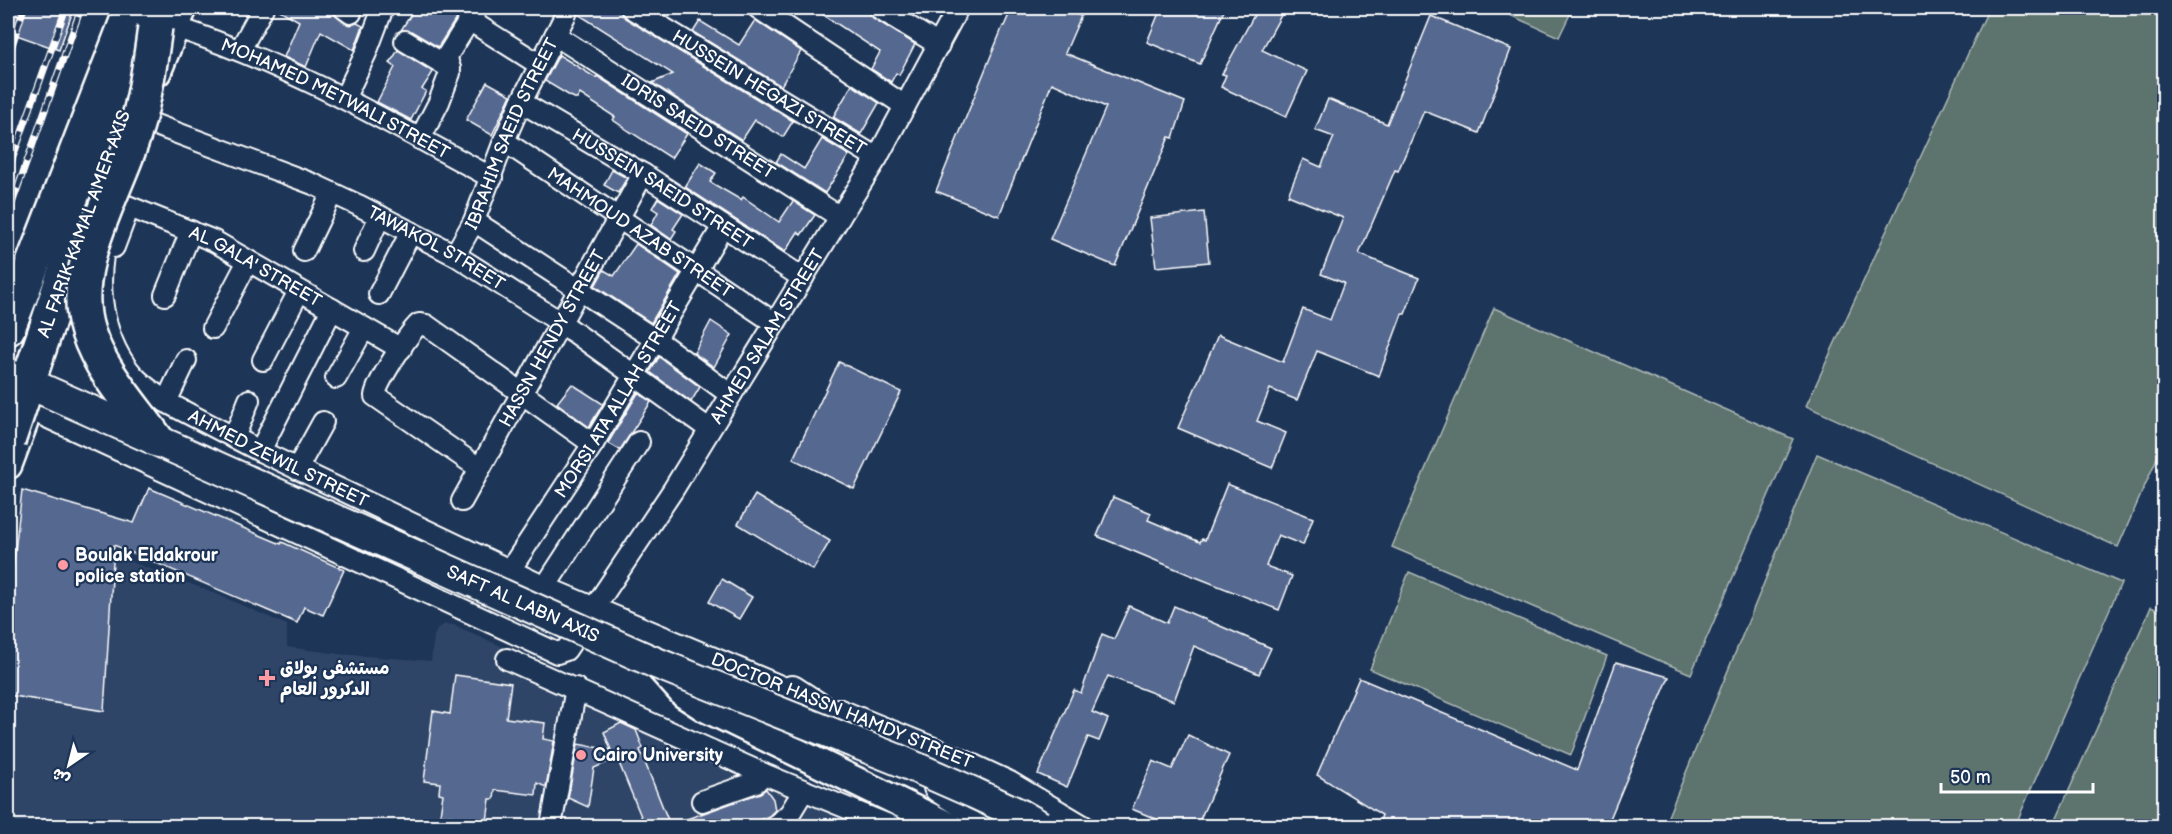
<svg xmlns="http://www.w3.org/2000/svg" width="2172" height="834" font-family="'Balsamiq Sans','Playpen Sans Arabic',sans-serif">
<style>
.built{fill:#2e4468}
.green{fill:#5d736e;stroke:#aeb9b6;stroke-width:1.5}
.building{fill:#54678f;stroke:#fff;stroke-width:1.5}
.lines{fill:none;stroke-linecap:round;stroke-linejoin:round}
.street-casing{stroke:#fff;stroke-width:24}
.secondary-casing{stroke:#fff;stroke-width:32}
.primary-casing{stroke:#fff;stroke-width:34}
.highway-casing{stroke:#fff;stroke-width:38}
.street{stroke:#1d3557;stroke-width:20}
.secondary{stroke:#1d3557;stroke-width:27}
.primary{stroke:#1d3557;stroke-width:30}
.highway{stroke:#1d3557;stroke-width:33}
.rail-casing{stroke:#fff;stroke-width:7}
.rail{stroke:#1d3557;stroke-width:4.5;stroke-dasharray:14;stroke-linecap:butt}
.primary-bridge-casing{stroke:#fff;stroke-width:34;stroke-linecap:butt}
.highway-bridge-casing{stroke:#fff;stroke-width:38;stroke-linecap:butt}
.primary-bridge{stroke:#1d3557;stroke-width:30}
.highway-bridge{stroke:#1d3557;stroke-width:33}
.poi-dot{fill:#ff9aa2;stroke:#1d3557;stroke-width:2}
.labels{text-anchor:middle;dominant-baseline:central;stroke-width:4.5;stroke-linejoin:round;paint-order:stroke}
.street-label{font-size:18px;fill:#fff;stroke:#1d3557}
.poi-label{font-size:18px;font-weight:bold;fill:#fff;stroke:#1d3557;text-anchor:start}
</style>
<rect width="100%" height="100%" fill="#1d3557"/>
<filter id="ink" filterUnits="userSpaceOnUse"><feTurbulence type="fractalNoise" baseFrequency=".0167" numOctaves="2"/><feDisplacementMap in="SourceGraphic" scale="12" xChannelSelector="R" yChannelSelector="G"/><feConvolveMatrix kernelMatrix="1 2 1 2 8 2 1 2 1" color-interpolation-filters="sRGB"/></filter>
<g filter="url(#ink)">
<path class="built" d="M110,554L212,592L287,625V647L339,654L431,661L434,636L438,628L445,624L454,625L901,826H8V695L104,711Z"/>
<g class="green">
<path d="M1494,8H1573L1559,37Z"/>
<path d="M1989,8H2164V442L2118,547L1806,406Z"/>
<path d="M1494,308L1793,439L1691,674L1392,547Z"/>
<path d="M1817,454L2121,583L2015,826H1664Z"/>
<path d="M1409,572L1607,656L1571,755L1370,669Z"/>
<path d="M2151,607L2164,613V826H2053Z"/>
</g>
<g class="building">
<path d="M8,8H74L59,50L8,32Z"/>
<path d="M276,8H326L333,11L337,17L345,23L350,25L357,23L363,26L354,50L321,31L306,67L284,57L299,21Z"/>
<path d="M415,8H463L438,47L411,31L401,30Z"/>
<path d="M576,8H619L625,18L793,121L783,137L755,120L742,140L652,83L673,74L578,14Z"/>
<path d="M813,8H867L873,18L915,44L899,75L896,73L891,82L871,69L880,52Z"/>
<path d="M1012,8H1061L1081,16L1065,53L1185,102L1173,138L1169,137L1115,266L1050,239L1106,107L1052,83L999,216L936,191L1003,26H1004Z"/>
<path d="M1161,8H1225L1200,64L1147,42Z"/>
<path d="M1258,8H1285L1262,50L1307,71L1286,117L1221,87L1226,75L1222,74Z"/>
<path d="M1431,16L1511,49L1479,133L1424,111L1398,171L1395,170L1359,254L1419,278L1405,314H1402L1379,376L1317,351L1297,400L1270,389L1257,421L1286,433L1272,468L1178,428L1218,335L1283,362L1303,309L1330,320L1344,283L1321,274L1343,218L1288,195L1303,159L1321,167L1334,137L1315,130L1328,99L1387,124Z"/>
<path d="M755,20L801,51L781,86L693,32L700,21L739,45Z"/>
<path d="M398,50L433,72L422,89L426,91L411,120L377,102L395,67L390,63Z"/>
<path d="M559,55L596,78L597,76L687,134L671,158L629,131L613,120L615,117L580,94L577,99L570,96L545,81Z"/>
<path d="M487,82L511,95L492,135L466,120Z"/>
<path d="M852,85L879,103L861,134L833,117Z"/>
<path d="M822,139L849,155L825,193L776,162L781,154L804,169Z"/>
<path d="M700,163L716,173L710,182L741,200L743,197L779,222L793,201L815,215L801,235L798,232L785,252L685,187Z"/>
<path d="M612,170L627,178L618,193L604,185Z"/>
<path d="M658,198L683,214L673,229L676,231L671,239L651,225L658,212L652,208Z"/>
<path d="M1204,212L1209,262L1156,267L1150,218Z"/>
<path d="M636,244L680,274L651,323L595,286L604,270L614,276Z"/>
<path d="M711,321L732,335L714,367L694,353Z"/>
<path d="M659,357L700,387L691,402L650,372Z"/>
<path d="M839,362L901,392L854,489L793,459Z"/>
<path d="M572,384L603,404L589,427L557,403Z"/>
<path d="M638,393L651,402L620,450L608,443Z"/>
<path d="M1227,484L1313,518L1303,545L1278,535L1266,566L1292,576L1279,610L1188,574L1097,536L1113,497L1151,513L1148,520L1200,542L1202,539L1205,540Z"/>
<path d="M149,488L281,544L282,542L344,570L323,615L304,607L297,623L114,545L104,711L8,695V612L22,490L134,523Z"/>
<path d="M755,495L830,541L813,570L738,524Z"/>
<path d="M722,579L752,597L739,619L709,602Z"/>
<path d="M1129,606L1167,623L1174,606L1271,648L1259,674L1194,646L1174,701L1108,676L1092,712L1108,719L1099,741L1088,737L1067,787L1038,774L1074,690L1081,693L1102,634L1114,639Z"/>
<path d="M1616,662L1669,677L1607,826H1378L1382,815L1317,775L1359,678L1577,770Z"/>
<path d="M455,675L511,683L506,718L545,723L543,739L554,741L546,787L537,783L536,795L495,790L494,799H490L487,821L440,815L443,794L439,793L440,783L424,781L433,711L450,714Z"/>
<path d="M621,723L636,730L643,748L640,750L670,825L760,793L766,789L773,799L775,810L769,816L749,824L747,820L731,826H645L617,758L594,768L588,807L568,798L578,744L611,750L604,732Z"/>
<path d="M1188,735L1229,755L1197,826H1173L1132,809L1153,761L1172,769Z"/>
</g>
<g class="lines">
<g class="street-casing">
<g id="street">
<path d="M344,8L351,13"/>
<path id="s1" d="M631,8L877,158"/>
<path d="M758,8L905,106"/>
<path d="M879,8L939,45"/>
<path d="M469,20L540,65"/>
<path id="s2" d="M175,27C290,65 387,121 492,178"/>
<path id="s3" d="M555,35L840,217"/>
<path d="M405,41L450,68"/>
<path d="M240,50L263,8"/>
<path d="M345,97L366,53L383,8"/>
<path id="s4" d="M521,102L643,174L803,278"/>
<path id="s5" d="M137,118L313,184L358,205L455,255L560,322L709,429"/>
<path d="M420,139L439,102L450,73L447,56L477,8"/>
<path id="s6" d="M504,141L775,323"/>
<path id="s7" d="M105,197L214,241L401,349"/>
<path d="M474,221L656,340L731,395"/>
<path d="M114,247L129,207"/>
<path d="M304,251L332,193"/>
<path d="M364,251L380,216"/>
<path id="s8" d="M103,255C97,296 105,343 133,375C143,386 154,393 166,402L260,451L545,587L802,695"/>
<path id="s9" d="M455,255L474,221L504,141L521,102L566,14"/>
<path d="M379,294L411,232"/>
<path d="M165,295L191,231"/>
<path d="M213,328L248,261"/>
<path d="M263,360L299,291"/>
<path d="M336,378L364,328"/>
<path d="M166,402L186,360"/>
<path id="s10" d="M29,409L557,653L566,650L673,490L840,217L877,158L958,8"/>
<path d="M234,438L249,400"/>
<path d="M260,451L332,309"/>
<path d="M479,468L375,396C376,383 409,333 419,324L426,325L593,444"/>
<path d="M297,469L323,422"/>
<path id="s11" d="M462,501L643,174"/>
<path id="s12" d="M510,570L593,444L723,226"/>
<path d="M545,587L639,442"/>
<path d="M507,659L764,774L891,826"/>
<path d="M838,709L954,756L1010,782L1084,826"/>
<path d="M702,801L756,782L764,774"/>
<path d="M551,826L576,688"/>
<path d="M776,826L790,813L804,790"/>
</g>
</g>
<g class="secondary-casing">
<g id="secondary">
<path d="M157,72L183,8"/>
<path d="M8,465L24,422"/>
<path d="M656,663L684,694L704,707L948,826"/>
</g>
</g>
<g class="primary-casing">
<g id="primary">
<path d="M792,691L864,738"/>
<path d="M939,787L999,826"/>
</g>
</g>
<g class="highway-casing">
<g id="highway">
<path d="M47,326L69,259L162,8"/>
<path d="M8,328L132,8"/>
</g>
</g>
<use href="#street" class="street"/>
<use href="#secondary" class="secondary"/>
<use href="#primary" class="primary"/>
<use href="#highway" class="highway"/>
<g class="rail-casing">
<g id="rail">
<path d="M8,22L13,8"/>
<path d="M8,58L24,8"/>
<path d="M8,171L66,8"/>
<path d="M8,215L81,8"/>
</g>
</g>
<use href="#rail" class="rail"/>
<g class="primary-bridge-casing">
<g id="primary-bridge">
<path id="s13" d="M8,374L656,663L901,761L974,793L1021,815L1040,826"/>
</g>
</g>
<g class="highway-bridge-casing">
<g id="highway-bridge">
<path d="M155,27C150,64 145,100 134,135C115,195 67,269 88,332C101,372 133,406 157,440"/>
<path d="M8,441L47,326"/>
</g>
</g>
<use href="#primary-bridge" class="primary-bridge"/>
<use href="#highway-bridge" class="highway-bridge"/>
</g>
</g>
<g class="poi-dot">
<circle cx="63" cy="565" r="6"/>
<path d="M264 669h6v6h6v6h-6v6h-6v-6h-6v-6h6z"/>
<circle cx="581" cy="755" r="6"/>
</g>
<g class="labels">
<g class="street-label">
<text stroke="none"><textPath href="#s1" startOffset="162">HUSSEIN HEGAZI STREET</textPath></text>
<text stroke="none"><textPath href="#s2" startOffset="176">MOHAMED METWALI STREET</textPath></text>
<text stroke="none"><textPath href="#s3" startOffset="170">IDRIS SAEID STREET</textPath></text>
<text stroke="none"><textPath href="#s9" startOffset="134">IBRAHIM SAEID STREET</textPath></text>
<text stroke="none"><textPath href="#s4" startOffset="166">HUSSEIN SAEID STREET</textPath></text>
<text transform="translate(84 224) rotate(-70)">AL FARIK KAMAL AMER AXIS</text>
<text stroke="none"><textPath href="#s6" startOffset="164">MAHMOUD AZAB STREET</textPath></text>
<text stroke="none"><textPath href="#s5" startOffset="327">TAWAKOL STREET</textPath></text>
<text stroke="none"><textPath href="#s7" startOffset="166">AL GALA' STREET</textPath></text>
<text stroke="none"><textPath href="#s10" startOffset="964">AHMED SALAM STREET</textPath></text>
<text stroke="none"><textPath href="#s11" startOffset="186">HASSN HENDY STREET</textPath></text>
<text stroke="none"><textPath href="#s12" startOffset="202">MORSI ATA ALLAH STREET</textPath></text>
<text stroke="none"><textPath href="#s8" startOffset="296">AHMED ZEWIL STREET</textPath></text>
<text stroke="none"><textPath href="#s13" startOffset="564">SAFT AL LABN AXIS</textPath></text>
<text transform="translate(842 711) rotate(22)">DOCTOR HASSN HAMDY STREET</text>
</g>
<g class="poi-label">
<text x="75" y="555">Boulak Eldakrour<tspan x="75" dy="21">police station</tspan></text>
<text x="280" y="668">مستشفى بولاق<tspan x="280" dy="21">الدكرور العام</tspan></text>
<text x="593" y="755">Cairo University</text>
</g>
</g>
<rect width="2172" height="834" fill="none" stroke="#1d3557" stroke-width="30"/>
<rect x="15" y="15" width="2142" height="804" fill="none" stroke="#fff" stroke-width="2" filter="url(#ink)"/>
<g transform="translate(69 765) rotate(215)" stroke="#1d3557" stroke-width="4.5" paint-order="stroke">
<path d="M0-4.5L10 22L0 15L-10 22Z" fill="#ffffff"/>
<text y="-9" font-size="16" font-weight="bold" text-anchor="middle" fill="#ffffff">ش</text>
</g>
<path d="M1941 783v9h152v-9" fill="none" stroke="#ffffff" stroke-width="3"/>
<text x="1950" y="783" font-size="18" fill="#ffffff" stroke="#1d3557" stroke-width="4.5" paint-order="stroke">50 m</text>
</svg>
